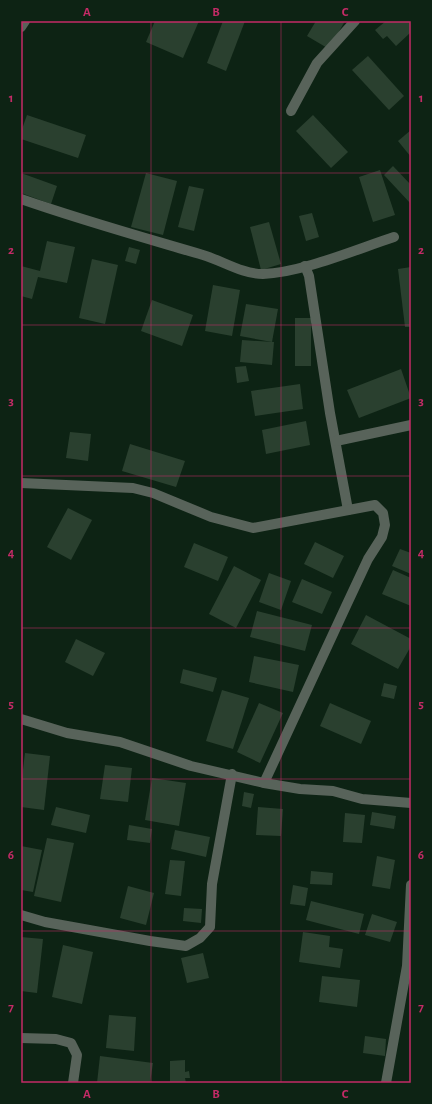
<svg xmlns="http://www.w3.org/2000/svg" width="432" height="1104" font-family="'Alegreya Sans',sans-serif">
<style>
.building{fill:#2a402f}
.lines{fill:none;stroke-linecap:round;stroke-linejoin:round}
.minor{stroke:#58635a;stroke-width:10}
.grid{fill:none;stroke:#c32b66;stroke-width:1;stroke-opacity:0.55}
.neatline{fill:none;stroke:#c32b66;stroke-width:1.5}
.grid-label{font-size:13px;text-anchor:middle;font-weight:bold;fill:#c32b66}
</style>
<rect width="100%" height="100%" fill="#0d2314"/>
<g class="building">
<path d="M155,21H199L183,58L146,42Z"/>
<path d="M223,21H245L226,71L207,63Z"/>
<path d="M316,21H345L329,49L307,36Z"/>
<path d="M386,21H411V35L410,33L396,46L387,36L383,39L375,30Z"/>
<path d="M368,56L404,96L389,110L352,70Z"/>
<path d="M27,115L86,135L78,158L21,139V132Z"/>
<path d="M313,115L348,152L331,168L296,131Z"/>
<path d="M411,130V157L398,141Z"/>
<path d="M393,166L411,185V204L384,175Z"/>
<path d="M380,170L395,215L373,222L359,177Z"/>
<path d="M21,173L57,186L51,204L21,193Z"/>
<path d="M146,173L177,181L163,235L131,227Z"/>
<path d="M189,186L204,189L194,231L178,227Z"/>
<path d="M312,213L319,237L306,241L299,216Z"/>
<path d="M269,222L281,264L261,270L250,227Z"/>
<path d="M47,241L75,247L67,283L38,277L32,299L21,296V266L40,271Z"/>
<path d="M129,247L140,250L136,264L125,261Z"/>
<path d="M92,259L118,265L105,324L79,318Z"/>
<path d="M411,267V327H405L398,269Z"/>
<path d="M213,285L240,290L232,336L205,331Z"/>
<path d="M152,300L193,315L182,346L141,331Z"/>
<path d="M246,304L278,309L272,342L240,336Z"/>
<rect x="295" y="318" width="16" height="48"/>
<path d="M242,340L274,342L272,365L240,362Z"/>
<path d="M246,366L249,381L237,383L235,367Z"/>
<path d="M401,369L411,398L359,418L347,390Z"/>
<path d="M300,384L303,409L255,416L251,391Z"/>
<path d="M306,421L310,445L266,454L262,430Z"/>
<path d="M70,432L91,434L88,461L66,458Z"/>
<path d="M130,444L185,461L176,487L122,471Z"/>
<path d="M68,508L92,520L71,560L47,547Z"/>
<path d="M315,542L344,556L333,578L304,564Z"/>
<path d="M194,543L228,557L218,581L184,567Z"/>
<path d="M400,549L411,553V574L392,566Z"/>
<path d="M234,566L261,580L236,628L209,614Z"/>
<path d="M393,570L411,578V606L382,594Z"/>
<path d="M269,573L291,581L281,610L259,602Z"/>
<path d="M302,579L332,592L322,614L292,602Z"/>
<path d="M257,611L312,625L305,651L250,637Z"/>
<path d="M366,615L411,639V646L398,669L351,644Z"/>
<path d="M76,639L105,653L93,676L65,662Z"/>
<path d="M254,656L299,665L293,692L249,682Z"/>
<path d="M183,669L217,678L213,692L180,683Z"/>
<path d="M384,683L397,686L394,699L381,696Z"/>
<path d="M222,690L249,698L233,749L206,741Z"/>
<path d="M259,703L283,713L260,763L237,752Z"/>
<path d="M330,703L371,721L361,744L320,726Z"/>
<path d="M25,753L50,756L44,810L21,807V786Z"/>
<path d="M105,765L132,768L128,802L100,799Z"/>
<path d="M152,778L186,783L179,826L145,820Z"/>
<path d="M244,792L254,794L251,808L242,806Z"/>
<path d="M56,807L90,815L86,833L51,825Z"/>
<path d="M258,807L283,809L281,836L256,835Z"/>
<path d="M372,812L396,816L394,829L370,825Z"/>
<path d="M345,813L365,815L362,843L343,842Z"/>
<path d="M129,825L152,829L150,843L127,840Z"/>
<path d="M175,830L210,837L206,857L171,849Z"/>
<path d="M47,838L74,843L61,902L34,896Z"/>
<path d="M21,846L42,850L33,892L21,890Z"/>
<path d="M377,856L395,860L390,889L372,886Z"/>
<path d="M170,860L185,861L181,896L165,894Z"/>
<path d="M311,871L333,873L332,885L310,884Z"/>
<path d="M293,885L308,888L305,906L290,904Z"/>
<path d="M128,886L154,893L146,925L120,918Z"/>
<path d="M311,901L364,914L359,934L306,920Z"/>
<path d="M184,908L202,909L201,923L183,921Z"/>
<path d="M372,914L397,922L390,942L365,935Z"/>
<path d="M303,932L330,936L329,947L343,949L340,968L299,962Z"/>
<path d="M21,937L43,939L37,993L21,991Z"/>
<path d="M63,945L93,952L82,1004L52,997Z"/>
<path d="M203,953L209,978L187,983L181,958Z"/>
<path d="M322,976L360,980L357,1007L319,1002Z"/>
<path d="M109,1015L136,1017L134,1051L106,1048Z"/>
<path d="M365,1036L386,1039L385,1056L363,1053Z"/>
<path d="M100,1056L153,1063L150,1083H97Z"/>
<path d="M185,1060V1072L189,1071L190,1078H185L186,1083H170V1061Z"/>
</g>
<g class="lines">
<g class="minor">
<path d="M21,27L25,21"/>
<path d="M291,111L317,63L355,21"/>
<path d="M21,199C81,220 142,237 203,255C223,261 242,274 263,274C301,273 357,249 394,237"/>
<path d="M305,266L309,276L330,413L348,510"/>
<path d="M336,441L411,425"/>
<path d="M21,483L133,488L153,493L211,517L253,528L375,505L383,513L385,525L382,537L368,559L346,606L264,783"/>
<path d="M21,719L67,733L120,742L191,766L264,783L300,789L333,791L362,799L411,803"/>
<path d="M21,915L45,922L150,941L186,946L200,938L210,927L212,884L232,774"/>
<path d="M21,1038L56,1039L71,1043L77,1055L73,1083"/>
<path d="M386,1083L407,966L411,885"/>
</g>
</g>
<path class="grid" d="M151,21V1083M281,21V1083M21,173H411M21,325H411M21,476H411M21,628H411M21,779H411M21,931H411"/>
<rect width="432" height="1104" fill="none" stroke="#0d2314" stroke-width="44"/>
<rect x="22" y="22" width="388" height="1060" class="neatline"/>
<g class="grid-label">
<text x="87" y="16">A</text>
<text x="216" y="16">B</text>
<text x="345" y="16">C</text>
<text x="11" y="102">1</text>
<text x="421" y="102">1</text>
<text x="11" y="254">2</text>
<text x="421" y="254">2</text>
<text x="11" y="405">3</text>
<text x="421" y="405">3</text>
<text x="11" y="557">4</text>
<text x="421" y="557">4</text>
<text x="11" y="708">5</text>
<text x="421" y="708">5</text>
<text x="11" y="859">6</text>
<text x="421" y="859">6</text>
<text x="11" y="1011">7</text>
<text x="421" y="1011">7</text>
<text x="87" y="1098">A</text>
<text x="216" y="1098">B</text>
<text x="345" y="1098">C</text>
</g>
</svg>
